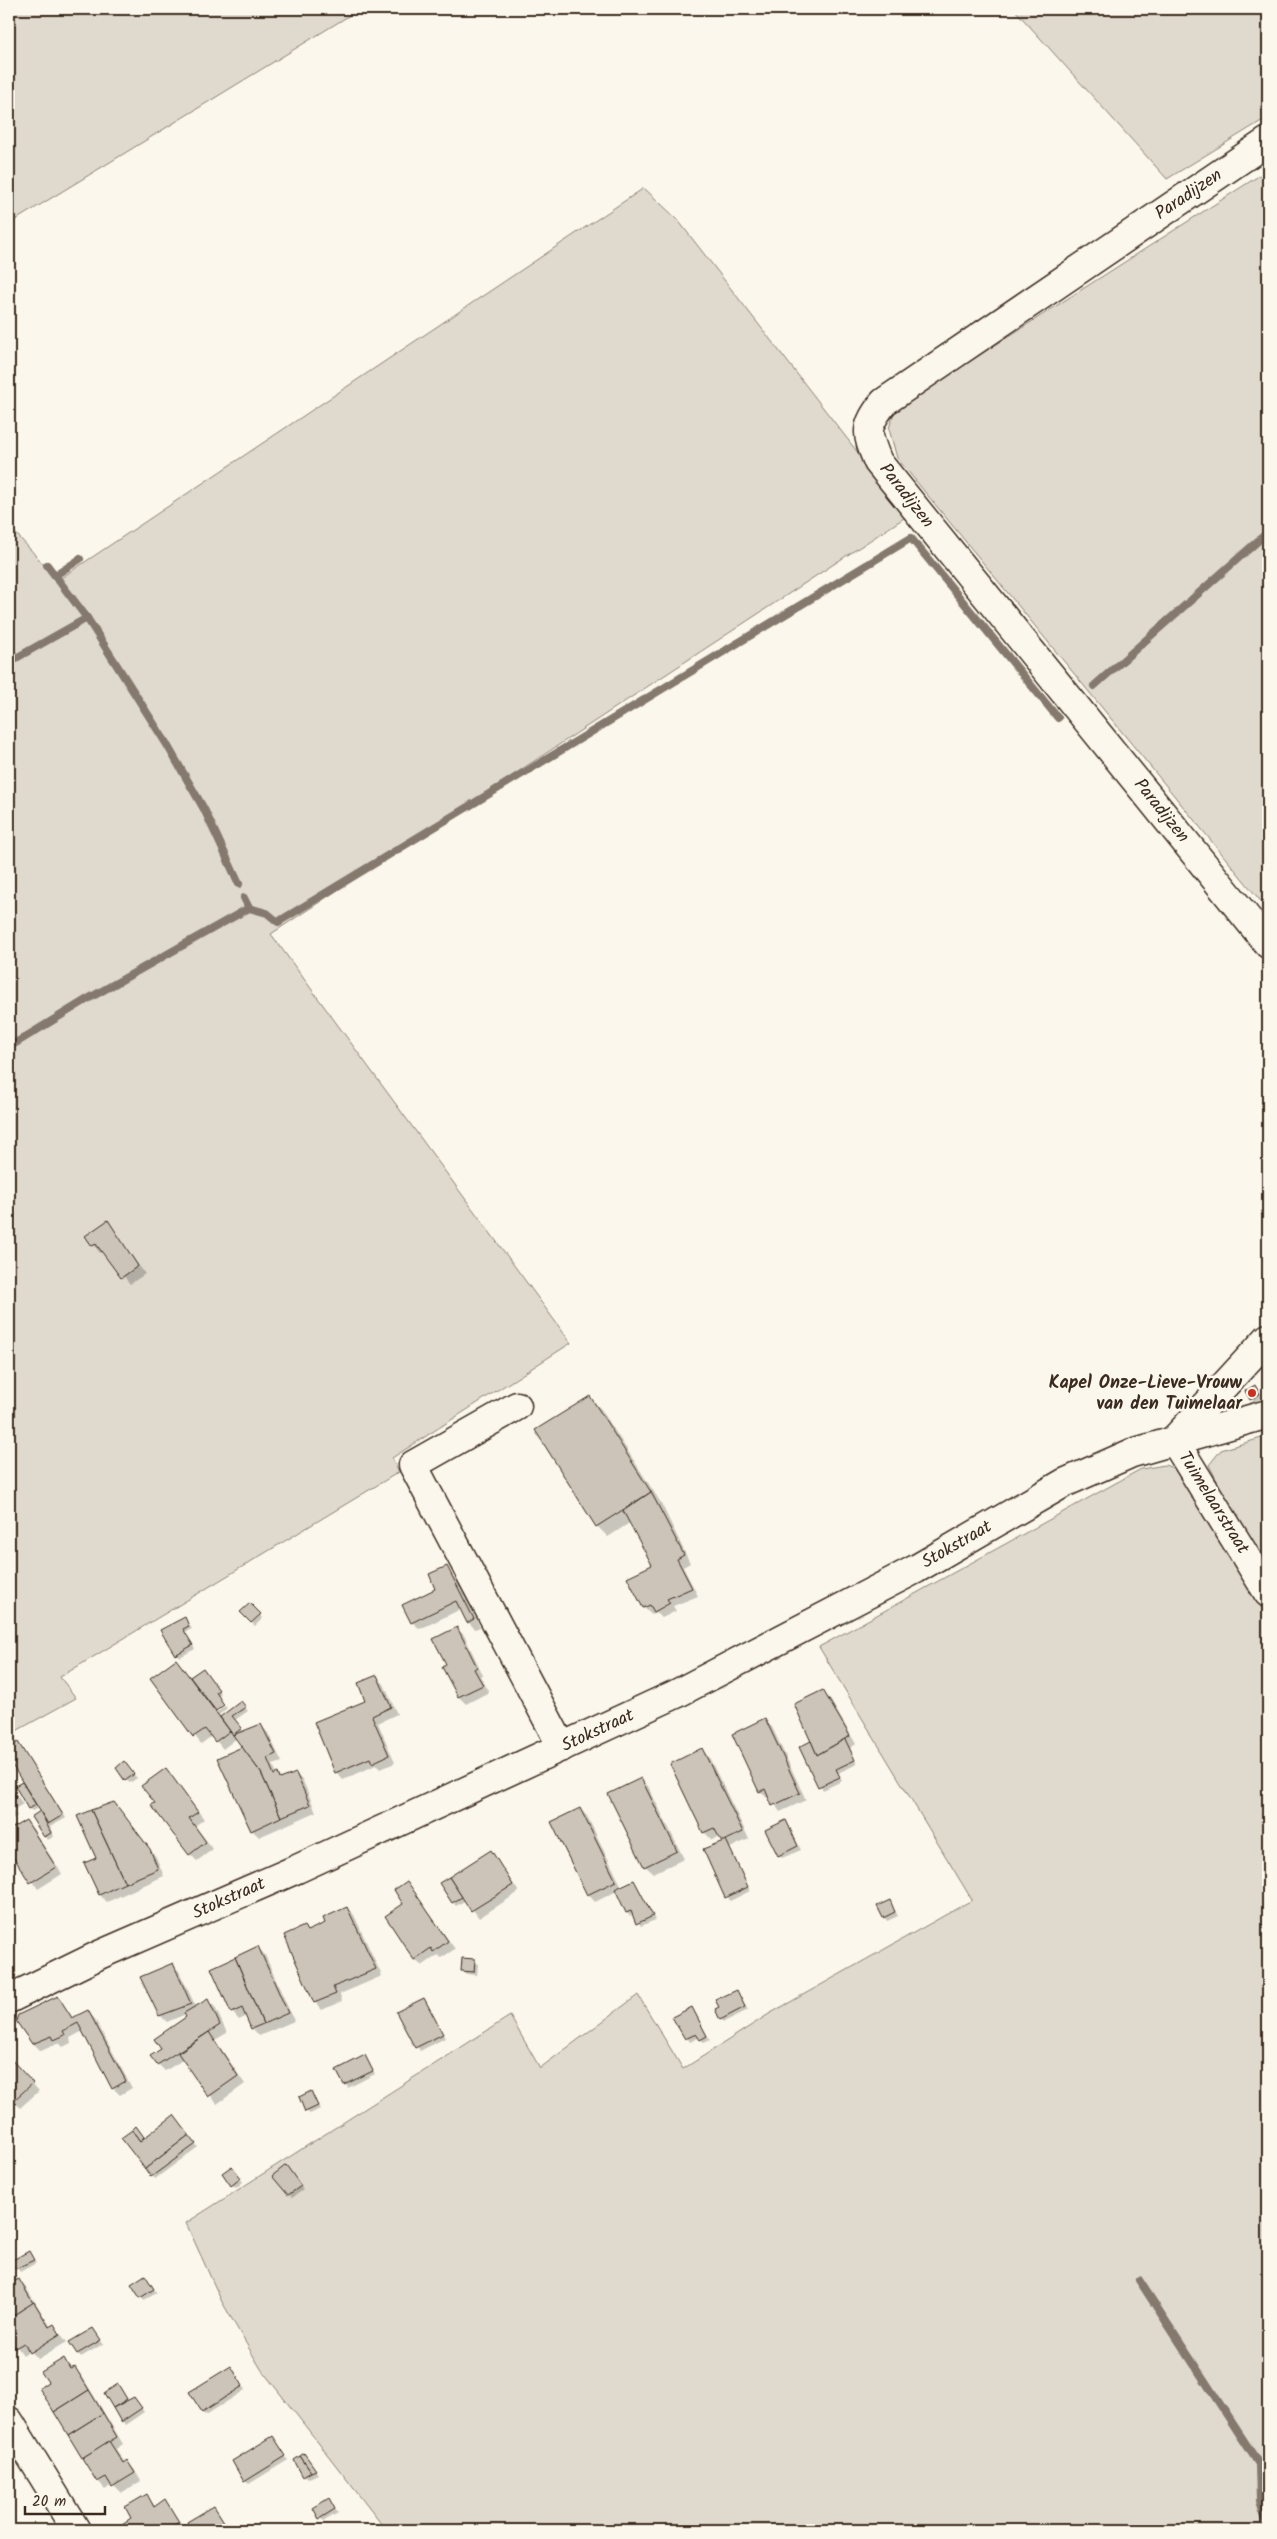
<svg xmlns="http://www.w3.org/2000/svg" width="1277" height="2539" font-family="Kalam,sans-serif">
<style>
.green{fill:#dfd9ce;stroke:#8d8276}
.shadow{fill:#0003}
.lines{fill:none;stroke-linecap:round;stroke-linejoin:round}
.stream{stroke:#85796d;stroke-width:8}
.building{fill:#ccc4b9;stroke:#3b2a1e}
.minor-casing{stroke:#3b2a1e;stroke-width:31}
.minor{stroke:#fbf7ec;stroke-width:28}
.poi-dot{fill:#c8321e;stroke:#fbf7ec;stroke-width:2}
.labels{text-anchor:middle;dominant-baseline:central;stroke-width:5;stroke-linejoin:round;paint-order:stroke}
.street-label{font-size:18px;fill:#3b2a1e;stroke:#fbf7ec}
.poi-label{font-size:18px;font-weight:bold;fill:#3b2a1e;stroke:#fbf7ec;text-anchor:end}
</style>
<rect width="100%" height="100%" fill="#fbf7ec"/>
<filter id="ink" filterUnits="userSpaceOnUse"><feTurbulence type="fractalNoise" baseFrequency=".02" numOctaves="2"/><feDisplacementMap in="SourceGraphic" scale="10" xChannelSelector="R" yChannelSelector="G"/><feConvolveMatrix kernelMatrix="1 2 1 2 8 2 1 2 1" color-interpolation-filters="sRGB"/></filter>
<g filter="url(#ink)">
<g class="green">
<path d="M9,9H360L9,224Z"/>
<path d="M1014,9H1268V117L1167,179Z"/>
<path d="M1268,170V910L897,458L889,429L894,410Z"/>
<path d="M644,188L677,219L907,516L271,934L571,1343L392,1458L399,1472L60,1677L76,1698L9,1735V526L58,580Z"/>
<path d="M1268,1436V1565L1223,1493L1209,1465L1221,1450Z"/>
<path d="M1165,1465L1180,1471L1268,1619V2530H386L261,2369L222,2302L186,2223L510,2016L540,2068L638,1995L683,2069L769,2014L972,1900L819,1647L1141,1469Z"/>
</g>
<g class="shadow">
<path d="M107,1222L145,1274L130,1284L103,1251L100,1253L87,1236Z"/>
<path d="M1258,1390L1262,1398L1254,1402L1251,1399Z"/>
<path d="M590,1398L601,1409L661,1503L690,1563L683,1567L698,1596L673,1606L676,1611L662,1618L656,1612L652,1615L644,1608L629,1578L654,1565L631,1522L608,1537L597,1526Z"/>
<path d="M447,1568L462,1588L480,1627L475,1629L468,1622L461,1609L420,1629L412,1622L436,1590Z"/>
<path d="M250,1605L263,1618L255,1626L242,1612Z"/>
<path d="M184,1618L192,1629L185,1632L195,1649L180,1657L176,1654Z"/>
<path d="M456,1628L464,1635L483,1675L480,1676L489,1692L466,1704L459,1697L444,1667L448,1665Z"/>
<path d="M176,1660L191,1678L206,1673L221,1694L218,1696L223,1704L216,1710V1713L225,1706L227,1708L219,1715L221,1718L244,1706L248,1711L235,1720L244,1732L261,1725L268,1733L282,1762L273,1765L277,1774L283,1780L296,1774L303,1781L316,1812L259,1837L252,1830L244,1747L237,1738L223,1749L212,1736L201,1744L152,1678Z"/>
<path d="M377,1677L384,1684L397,1714L378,1723L395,1763L380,1769L376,1765L343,1780L336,1772L316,1723L367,1702Z"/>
<path d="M823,1692L830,1699L856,1744L850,1748L857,1764L838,1773L842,1781L823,1790L801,1748L813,1742Z"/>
<path d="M764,1720L772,1727L806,1800L780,1812L770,1797L767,1798L760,1791Z"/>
<path d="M18,1744L66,1818L50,1827L54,1836L48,1840L33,1817L42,1812L39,1808L32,1811L29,1808L17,1787L24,1782L9,1758V1748Z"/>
<path d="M702,1750L709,1757L749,1839L730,1848L750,1891L730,1901L705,1850L723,1842L720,1836L712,1840L704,1832L672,1764Z"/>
<path d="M127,1766L137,1778L130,1783L126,1780Z"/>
<path d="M166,1769L204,1819L195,1826L213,1849L197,1861L190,1854L156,1803Z"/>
<path d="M640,1779L648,1786L684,1859L653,1873L645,1866Z"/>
<path d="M9,1784L23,1804L13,1810L17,1816L9,1821Z"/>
<path d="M114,1803L156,1857L164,1876L107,1902L100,1895L86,1864L98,1859Z"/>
<path d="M580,1809L587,1816L622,1887L634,1882L655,1920L641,1926L634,1914L630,1916L627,1913L617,1891L595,1902L588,1894Z"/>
<path d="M25,1821L33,1829L62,1874L38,1889L9,1847V1832Z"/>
<path d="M786,1821L801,1850L782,1858L779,1855Z"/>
<path d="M491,1852L519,1892L479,1918L466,1900L456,1906L453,1902Z"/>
<path d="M407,1882L455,1949L441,1958L438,1955L422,1966L414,1959L405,1904Z"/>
<path d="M890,1902L898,1916L887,1921L884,1917Z"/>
<path d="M347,1908L354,1915L382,1976L340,1994L342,2001L322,2010L315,2002L304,1927L308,1932L327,1924Z"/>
<path d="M258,1948L265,1955L294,2021L259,2036L252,2028L247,2016L239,2020L232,2012Z"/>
<path d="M475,1960L478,1964L477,1975L466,1974L462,1970Z"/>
<path d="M172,1964L179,1971L196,2007L207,2000L215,2007L227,2033L215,2040L245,2084L217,2104L184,2059L165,2071L158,2064L162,2050L188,2017L186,2014L167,2022L160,2015Z"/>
<path d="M736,1991L748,2010L724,2022L721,2019Z"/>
<path d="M57,1997L74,2019L87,2011L95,2019L132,2088L120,2095L113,2088L83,2031L70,2038L71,2043L63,2047L59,2043L41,2051L33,2043Z"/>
<path d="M423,1999L445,2038L420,2051L398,2013Z"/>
<path d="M692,2009L710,2040L704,2043L700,2037L690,2042L674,2017Z"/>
<path d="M365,2057L375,2074L348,2088L338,2070Z"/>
<path d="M9,2058L39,2091L20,2108L14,2102L9,2106Z"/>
<path d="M311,2092L320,2109L310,2114L306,2111Z"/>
<path d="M177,2120L198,2147L155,2179L123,2138L139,2131L145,2138Z"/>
<path d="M289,2170L303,2190L292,2198L274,2176Z"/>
<path d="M235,2171L243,2182L236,2188L232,2185Z"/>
<path d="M29,2253L36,2263L20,2272L12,2261Z"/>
<path d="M9,2271L26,2288L51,2327L54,2326L67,2342L38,2359L30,2350L23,2355L9,2336Z"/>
<path d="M145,2277L157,2293L144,2300L141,2297Z"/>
<path d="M93,2329L103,2344L81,2357L78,2354Z"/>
<path d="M63,2359L82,2376L123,2444L116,2449L125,2463L127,2462L134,2469L141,2481L121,2493L112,2484L105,2489L98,2481L41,2388L50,2382Z"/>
<path d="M234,2371L245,2390L206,2415L203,2412Z"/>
<path d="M121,2389L128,2400L134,2398L144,2412L125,2425L105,2394Z"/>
<path d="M273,2437L288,2460L249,2484L245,2481Z"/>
<path d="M304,2454L318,2474L307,2479L304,2476Z"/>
<path d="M146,2496L156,2507L165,2501L185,2529L127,2530L124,2524L133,2518Z"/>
<path d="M329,2500L338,2513L324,2521L320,2518Z"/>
<path d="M214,2508L231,2530H190L189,2529Z"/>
</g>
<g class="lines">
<g class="stream">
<path d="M47,565L87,618"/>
<path d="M56,575L80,559"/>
<path d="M9,662L87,618L166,743L204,809L239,884"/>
<path d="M1094,686L1268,532"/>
<path d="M244,898L249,908"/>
<path d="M9,1047L86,1000L249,908L267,913L278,922L911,538L1058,718"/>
<path d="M1139,2280L1259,2464L1260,2501L1268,2526"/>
</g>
</g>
<g class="building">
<path d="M108,1220L138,1266L121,1278L96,1244L92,1246L85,1236Z"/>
<path d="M1255,1385L1260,1394L1250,1400L1245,1391Z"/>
<path d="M590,1396L651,1492L596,1527L535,1430Z"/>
<path d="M651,1492L684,1555L677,1559L692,1588L667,1599L670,1603L654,1612L650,1605L643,1608L627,1577L652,1565L623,1511Z"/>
<path d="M447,1566L474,1619L467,1623L456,1601L411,1623L402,1605L435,1589L429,1574Z"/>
<path d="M250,1603L261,1614L251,1623L240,1612Z"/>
<path d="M185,1617L189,1626L183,1629L193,1645L175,1655L160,1630Z"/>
<path d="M457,1627L477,1667L474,1669L483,1685L458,1697L442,1667L446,1664L433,1639Z"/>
<path d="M176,1659L230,1731L215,1742L205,1729L193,1737L150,1678Z"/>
<path d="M203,1668L219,1690L216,1692L224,1705L216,1711L190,1677Z"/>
<path d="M377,1675L391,1707L372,1716L389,1755L372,1763L370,1758L335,1773L314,1722L365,1701L358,1683Z"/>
<path d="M823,1690L850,1736L817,1755L794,1704Z"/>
<path d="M241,1701L246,1707L232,1716L242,1728L233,1735L220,1717Z"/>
<path d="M765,1718L800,1793L772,1806L765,1789L759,1792L732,1734Z"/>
<path d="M261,1724L276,1754L267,1758L274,1775L278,1773L280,1779L296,1773L310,1805L281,1817L261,1773L233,1735Z"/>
<path d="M845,1739L855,1760L836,1769L840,1777L818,1787L799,1747L811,1741L817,1755Z"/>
<path d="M18,1742L63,1815L48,1824L9,1760V1747Z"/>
<path d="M242,1747L261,1773L281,1817L251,1831L217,1758Z"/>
<path d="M702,1748L743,1832L722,1842L714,1828L703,1833L670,1764Z"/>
<path d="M124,1761L134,1774L125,1781L116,1768Z"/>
<path d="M166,1768L198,1812L189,1818L206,1842L189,1855L151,1805L155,1803L141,1786Z"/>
<path d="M641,1778L677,1851L644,1867L608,1794Z"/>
<path d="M22,1782L36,1805L28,1809L15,1786Z"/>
<path d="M9,1784L16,1797L9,1801Z"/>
<path d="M114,1802L150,1849L158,1869L125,1883L91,1810Z"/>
<path d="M580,1808L616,1881L587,1895L551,1822Z"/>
<path d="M91,1810L125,1883L99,1895L84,1863L96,1858L77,1816Z"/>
<path d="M40,1811L51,1833L44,1837L31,1817Z"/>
<path d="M26,1820L56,1867L30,1883L9,1850V1830Z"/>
<path d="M786,1820L798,1846L778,1856L765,1830Z"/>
<path d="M726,1840L748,1887L725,1898L703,1849Z"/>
<path d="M491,1850L513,1885L471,1911L449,1877Z"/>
<path d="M449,1877L462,1897L452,1903L439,1883Z"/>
<path d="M634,1880L653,1916L636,1924L631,1911L626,1913L615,1889Z"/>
<path d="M407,1881L448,1941L433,1952L431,1948L414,1960L385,1916L403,1904L394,1890Z"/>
<path d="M890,1900L895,1912L883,1918L877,1906Z"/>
<path d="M347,1907L376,1969L333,1987L336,1994L314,2003L284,1935L304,1926L307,1931L325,1923L323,1918Z"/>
<path d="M258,1946L288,2013L263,2024L235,1957Z"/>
<path d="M235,1957L263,2024L251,2029L242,2008L231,2013L211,1968Z"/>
<path d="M462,1958L475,1959L474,1972L461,1971Z"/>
<path d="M173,1963L191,2004L159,2016L140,1977Z"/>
<path d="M737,1990L745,2007L720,2020L715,2009L719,2007L715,2000Z"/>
<path d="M58,1996L72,2018L88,2010L126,2081L112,2089L78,2023L63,2031L65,2035L54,2040L52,2036L32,2044L16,2021L18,2015Z"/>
<path d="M424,1998L443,2034L415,2048L396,2012Z"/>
<path d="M208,1999L220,2025L157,2065L150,2056L161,2049L154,2039L186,2017L184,2013Z"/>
<path d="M692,2007L707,2036L700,2040L696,2034L685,2039L672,2017Z"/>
<path d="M209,2032L238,2076L208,2097L178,2053Z"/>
<path d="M365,2055L373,2071L344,2085L336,2070Z"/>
<path d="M9,2057L33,2083L12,2102L9,2098Z"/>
<path d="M311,2091L318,2106L305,2112L299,2097Z"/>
<path d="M174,2115L189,2135L145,2169L121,2138L132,2130L140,2141Z"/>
<path d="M136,2126L144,2137L140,2141L132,2130Z"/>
<path d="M189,2135L196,2144L151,2177L145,2169Z"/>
<path d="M286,2165L301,2186L288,2195L272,2176Z"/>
<path d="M232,2166L241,2178L231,2186L222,2173Z"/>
<path d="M29,2251L34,2260L15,2269L11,2261Z"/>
<path d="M9,2270L15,2281L19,2279L33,2303L9,2318Z"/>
<path d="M145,2275L154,2289L140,2298L131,2284Z"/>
<path d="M34,2302L49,2327L54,2324L60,2334L30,2353L24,2343L15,2348L9,2339V2318Z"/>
<path d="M93,2328L101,2340L77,2354L69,2342Z"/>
<path d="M64,2358L70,2369L75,2367L89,2390L54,2412L39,2388L48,2382L41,2372Z"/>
<path d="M231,2366L243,2386L202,2412L189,2392Z"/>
<path d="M118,2384L127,2399L113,2408L104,2393Z"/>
<path d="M89,2390L103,2413L68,2435L54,2412Z"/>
<path d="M134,2397L142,2408L121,2422L113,2408Z"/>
<path d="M103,2413L117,2437L82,2458L68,2435Z"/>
<path d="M273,2436L286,2456L244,2482L232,2461Z"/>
<path d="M109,2441L123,2463L127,2460L135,2473L112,2487L106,2477L97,2482L82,2458Z"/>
<path d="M304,2453L316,2470L311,2472L300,2456Z"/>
<path d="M300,2456L311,2472L303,2477L294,2460Z"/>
<path d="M147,2494L154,2507L165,2499L179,2522L165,2530H126L122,2524L131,2518L125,2507Z"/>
<path d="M329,2498L335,2509L319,2519L313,2508Z"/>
<path d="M214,2506L226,2525L217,2530H188L187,2529L190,2527L187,2522Z"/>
</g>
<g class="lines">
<g class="minor-casing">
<g id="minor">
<path d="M1268,141L884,402C864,428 866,433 878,462L1268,944"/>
<path d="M517,1406L413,1465L562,1747"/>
<path d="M1174,1440L1268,1593"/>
<path d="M1174,1440L1268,1338"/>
<path d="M9,1999L99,1955L297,1869L676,1694L916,1569L1064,1483L1132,1453L1268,1414"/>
<path d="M9,2421L76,2530"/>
</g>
</g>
<use href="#minor" class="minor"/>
</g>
</g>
<circle class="poi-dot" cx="1252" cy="1393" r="5"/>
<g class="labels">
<g class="street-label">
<text transform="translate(1189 195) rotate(-34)">Paradijzen</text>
<text transform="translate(906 496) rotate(52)">Paradijzen</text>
<text transform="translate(1161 811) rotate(51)">Paradijzen</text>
<text transform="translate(1213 1503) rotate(58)">Tuimelaarstraat</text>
<text transform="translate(957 1545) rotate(-30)">Stokstraat</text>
<text transform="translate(598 1731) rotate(-25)">Stokstraat</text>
<text transform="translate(229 1899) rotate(-24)">Stokstraat</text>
</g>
<g class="poi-label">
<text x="1242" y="1383">Kapel Onze-Lieve-Vrouw<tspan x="1242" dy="21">van den Tuimelaar</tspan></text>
</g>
</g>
<rect width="1277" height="2539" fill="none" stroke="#fbf7ec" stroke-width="30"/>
<rect x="15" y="15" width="1247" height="2509" fill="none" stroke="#3b2a1e" stroke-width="2" filter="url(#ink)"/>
<path d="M25 2506v8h80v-8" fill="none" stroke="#3b2a1e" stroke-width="2.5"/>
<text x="32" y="2506" font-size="15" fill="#3b2a1e" stroke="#fbf7ec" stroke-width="4" paint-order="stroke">20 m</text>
</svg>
